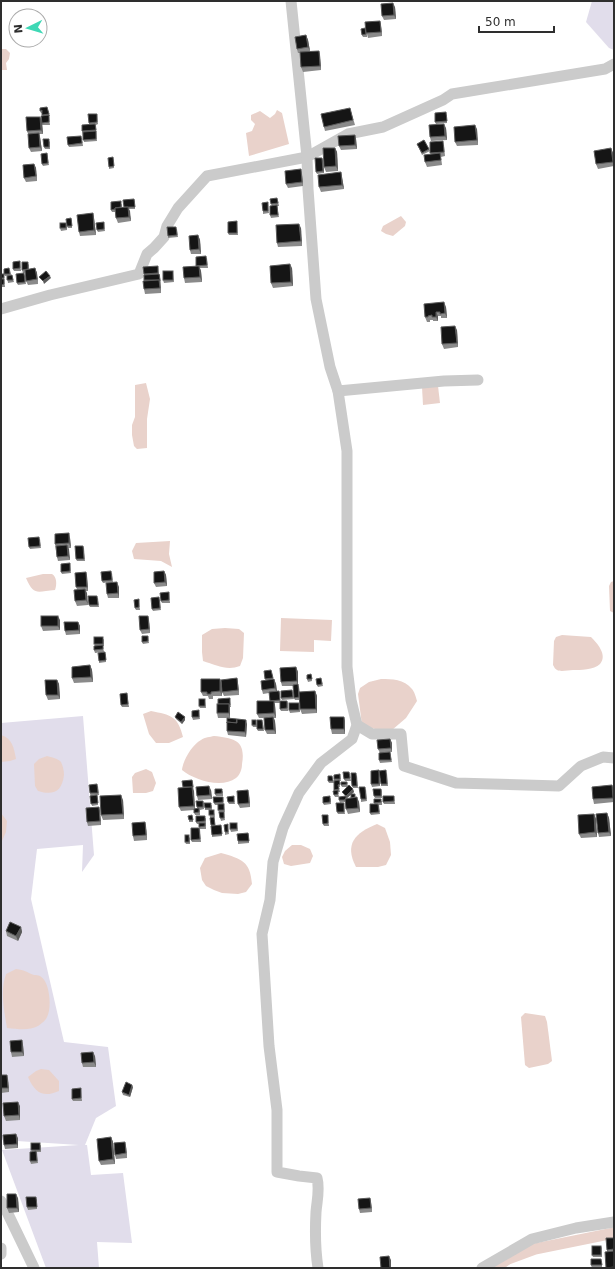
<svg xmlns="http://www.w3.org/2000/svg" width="615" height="1269" font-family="'DejaVu Sans',sans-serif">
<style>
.green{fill:#e1ddeb}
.water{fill:#e9d2cb}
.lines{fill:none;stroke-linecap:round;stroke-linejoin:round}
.canal{stroke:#e9d2cb;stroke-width:11}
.minor{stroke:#cbcbcb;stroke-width:11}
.wall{fill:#8a8a8a}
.shaded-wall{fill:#5b5b5b}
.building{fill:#151515;stroke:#5b5b5b}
</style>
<rect width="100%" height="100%" fill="#fff"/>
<g class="green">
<path d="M592,1H614V50L609,48L586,22Z"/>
<path d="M83,716L94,855L82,872L83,845L37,849L31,899L64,1042L108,1047L116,1106L96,1118L85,1145H87L91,1175L123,1173L132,1243L97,1242L99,1268H46L2,1150L79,1145L1,1140V723Z"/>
</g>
<g class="water">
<path d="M1,49H6L10,53L9,59L6,63L7,70H1Z"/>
<path d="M277,110L282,113L289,144L249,156L246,133L252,131L255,124L251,120V115L260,111L270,118L275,114Z"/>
<path d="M401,216L406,222L405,226L393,236L386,234L381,231L383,226Z"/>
<path d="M146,383L150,399L147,419V448L137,449L134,446L132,435V425L135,417V385Z"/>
<path d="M438,386L440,403L423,405L422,387Z"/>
<path d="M170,541L169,554L172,567L161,561L134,559L132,551L136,543Z"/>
<path d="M43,574H52C57,577 57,585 55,590C38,591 34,597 26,578Z"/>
<path d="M614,581V613L610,611L609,586L611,582Z"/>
<path d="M281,618L332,620L331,641L314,640V652L280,651Z"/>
<path d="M225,628L239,629L244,633L243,658L240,666C227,671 216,665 203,661L202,652V635L212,629Z"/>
<path d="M562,635L591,637C597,643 608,655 600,664C594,670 580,670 573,670C568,670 561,672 557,670C554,668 555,668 553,665L554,641L556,637Z"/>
<path d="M381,679C392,679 404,679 412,689C414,691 416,697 417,701L406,718L392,730L375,729L362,725L358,694L360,688L369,682Z"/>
<path d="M151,711C171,715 178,716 183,737L169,743H156L149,734L143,714Z"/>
<path d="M1,735C12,738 14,748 16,759L10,761L1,762Z"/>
<path d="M214,736C235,738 246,741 242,764C242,769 240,775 236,778C222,789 194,780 182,770C183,760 192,745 201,740C205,737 210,737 214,736Z"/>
<path d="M47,756C51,757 59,759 61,762C63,766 64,771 64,775C62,791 54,796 38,791L35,786L34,764L39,759Z"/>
<path d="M146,769L152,772L156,783L153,791L146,793H133L132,777L135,773Z"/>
<path d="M1,813L7,821L6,832L1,843Z"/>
<path d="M377,824L385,828L390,842L391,855L386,865L378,867H356C344,844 355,833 377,824Z"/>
<path d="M292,845H301L310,849L313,856L310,863L291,866L284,864L282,857L285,851Z"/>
<path d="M221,853C242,859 250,861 252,884L246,892L238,894L222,893L214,890L206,886L202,880L200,868L205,858Z"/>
<path d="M16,969C25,970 26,972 34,975C36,975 38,975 40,976C50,981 52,1008 47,1017C46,1020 41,1024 38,1026C29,1031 18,1029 7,1028C4,1010 0,991 6,974Z"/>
<path d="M525,1013L545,1016L547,1022L552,1061L548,1064L529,1068L525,1065L521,1017Z"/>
<path d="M41,1069L49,1070L59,1081V1091C43,1098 35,1093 28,1077L36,1071Z"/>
</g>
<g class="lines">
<path class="canal" d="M495,1268L508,1259L535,1249L614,1233"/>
<g class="minor">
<path d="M1,309L50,295L139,274L147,254L154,248L164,237L167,226L178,208L207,176L307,157L291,1"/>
<path d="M338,391L444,381L478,380"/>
<path d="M357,725L372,734H401L404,766L456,783L559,786L581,766L603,757L614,758"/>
<path d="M1,1201L8,1214L34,1268"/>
<path d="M1,1248V1254"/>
<path d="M318,1268C315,1249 315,1231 316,1212C317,1200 320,1189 317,1178L299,1176L277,1172V1110L269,1046L262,934L270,900L273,862L283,828L299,793L321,763L352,739L357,725L351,700L347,667V451L338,391L330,367L316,299L308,189L307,157L348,134L383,127L443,100L452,94L605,69L614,64"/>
<path d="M482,1268L532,1239L576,1228L614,1222"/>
</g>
</g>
<g class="wall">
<path d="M395,7L396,19L384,20L382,16Z"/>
<path d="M380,21L381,25L382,36L368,38L367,34V37H363L362,35L365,28Z"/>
<path d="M306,35L308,40L310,51H319L320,55L321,70L303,72L301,67L300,53H298L297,49Z"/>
<path d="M47,107L50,116H49L50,125H42V124L43,134H39L40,137L42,151L31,152L29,148L28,134L27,131L40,117L41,120L43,116L42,113H41L40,111Z"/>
<path d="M350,108L355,125L325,131L324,127Z"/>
<path d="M97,114L98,124L96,125L97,141L84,142L82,131L89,124V123Z"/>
<path d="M447,115V123L436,124L435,122Z"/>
<path d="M446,128L447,140L431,141L430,137Z"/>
<path d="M477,129L478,145L457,146L455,142Z"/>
<path d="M355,135L356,139L357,149L341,150L339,146Z"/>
<path d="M82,138L83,146L69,147L68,145Z"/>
<path d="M50,141V149H45L44,147Z"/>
<path d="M417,144L429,149L430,151L422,155Z"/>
<path d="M444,145L445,156L441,157L442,165L427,167L425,162L431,154L430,153Z"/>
<path d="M335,148L337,152L338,171L326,172L324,167Z"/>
<path d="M611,148L613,153L614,166L598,169L596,164Z"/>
<path d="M47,153L49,165L43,166L42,164Z"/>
<path d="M113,159L114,168L109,169V167Z"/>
<path d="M323,160L324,173L317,174L316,172Z"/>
<path d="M34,164L36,168L37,181L26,182L24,178Z"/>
<path d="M341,172L342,177L344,189L321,192L319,187Z"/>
<path d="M302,174L303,186L288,188L286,184Z"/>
<path d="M134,199L135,202V209H129L131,221L118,223L116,218L115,212H112L111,210L122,204V207H124Z"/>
<path d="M278,201L279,206H277L279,217L271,218L270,215L272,205L271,204Z"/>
<path d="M268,204L269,213L263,214V211Z"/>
<path d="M93,213L94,218L96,235L80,236L79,232Z"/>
<path d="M71,218L72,221V228H68L67,226Z"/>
<path d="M104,222L105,231L98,232L97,230Z"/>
<path d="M237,223L238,235H229L228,233Z"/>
<path d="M67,225V230L61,231L60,228Z"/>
<path d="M301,228L302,246L278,247L277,243Z"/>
<path d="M177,229L178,237L168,238V236Z"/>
<path d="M198,235L200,240L201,254H191L190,250Z"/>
<path d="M207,258L208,268H200L201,271L202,282L185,283L184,278L197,266Z"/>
<path d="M20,261L21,271H14L13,269Z"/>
<path d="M29,264V269L35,268L37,273L38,284L28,285L26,281L25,273H23L22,270Z"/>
<path d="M158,266L159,274L160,276L161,293L145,294L144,289V274Z"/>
<path d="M292,268L293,286L273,288L271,283Z"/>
<path d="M10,270L11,275H12L14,282L8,283L7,276H5L4,274Z"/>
<path d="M173,271V273L174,282L164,283L163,280Z"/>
<path d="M1,274L4,276L5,287H1Z"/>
<path d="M25,275L26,284L18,285L17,283Z"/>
<path d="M446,307L447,318H441V316H438V321H433V320H430V322H427L425,317Z"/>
<path d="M457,330L458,347L444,349L442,344Z"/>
<path d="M70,538L71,548H68L70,560L58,561L57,557L55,544Z"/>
<path d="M40,539L41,548L30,549L29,547Z"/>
<path d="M83,546L84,548L85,561H77L76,559Z"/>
<path d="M70,563L71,573L62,574L61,572Z"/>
<path d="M164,571L166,575L167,586L156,587L154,583Z"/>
<path d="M86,572L87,576L88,591H86L88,605L77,606L75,601L77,589L76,587Z"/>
<path d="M112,573L113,582L103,583L102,581Z"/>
<path d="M119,587V598H108L107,594Z"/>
<path d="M169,592L170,603H162L161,601Z"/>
<path d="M98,598L99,607H90L89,605Z"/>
<path d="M160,599L161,610L153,611L152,609Z"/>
<path d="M139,602L140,610H136L135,608Z"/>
<path d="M148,616L149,620L150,633L142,634L140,630Z"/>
<path d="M60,620V630L43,631L41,626Z"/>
<path d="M78,622L80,626V634L66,635L65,631Z"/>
<path d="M148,636L149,643L143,644L142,642Z"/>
<path d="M104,639V646H103L104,652L95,653L94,650L95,645L94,644Z"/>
<path d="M106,654V662L99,663V661Z"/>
<path d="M90,665L92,670L93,682L74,683L72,678Z"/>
<path d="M296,667L298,672V684L299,687L300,693L315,691L317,696V713L302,714L300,709V700H295L294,698L293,686H282L281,682Z"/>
<path d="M272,673L273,679H274L276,684L277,691H279L280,693V701H287L288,703V711H281L280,709V703H274L275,705L276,718H274L275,721L276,734H267L265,730L264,718H259L257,714L270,701L269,693L263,694L262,690L266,680L265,679Z"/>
<path d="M311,674L312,681L308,682L307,679Z"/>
<path d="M237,678L238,683L239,695L224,696L222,692Z"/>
<path d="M220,679L221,683L222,696H213V699H209L208,696H203L201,692Z"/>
<path d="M57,680L59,684L60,699L48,700L46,695Z"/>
<path d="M322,681L323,686L318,687L317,685Z"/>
<path d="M292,690L294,699L282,700L281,698Z"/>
<path d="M127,693L129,707H122L121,705Z"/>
<path d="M230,698V701L231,707H230V718H218L217,713L218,704Z"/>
<path d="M205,701L206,708H200L199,706Z"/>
<path d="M300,705V712L290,713L289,710Z"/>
<path d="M199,710V712L200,719L193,720L192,717Z"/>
<path d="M175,717H185V720L182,724L176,719Z"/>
<path d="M344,717L345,721V734H332L331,729Z"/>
<path d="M237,719V721L247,724L246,737L228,735L227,731V723Z"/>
<path d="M256,722L257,727H253L252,725Z"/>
<path d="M263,722L264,731H258L257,729Z"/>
<path d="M390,739L392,743V752H390L392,762L380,763L379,760L380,753L378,749Z"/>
<path d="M379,770V773L380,786L372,787L371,784Z"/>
<path d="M387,773L388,786H381V784Z"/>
<path d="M340,774L341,781H340V787H339L340,792H338L339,797H335L334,795V779Z"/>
<path d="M350,774L351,781H345L344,779Z"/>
<path d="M357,775L358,788H353L352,786Z"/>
<path d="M333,778L334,783H329L328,781Z"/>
<path d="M192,780L193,782L195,809L197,808V807L203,801L204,803V809L200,810V815H195L194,810L181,811L179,807L183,787Z"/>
<path d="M347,782L348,786L353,789L354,792L347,798L356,797L359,802L360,812L348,814L346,809L345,802L340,803L339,800L345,796L342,792L348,787H342L341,785Z"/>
<path d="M612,785L614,790V802L594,804L593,799Z"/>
<path d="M98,786L99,795H97L98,805L92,806L90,793Z"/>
<path d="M366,789L367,801L361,802V799Z"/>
<path d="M381,789L382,791V798H375L374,796Z"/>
<path d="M211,790L212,799L198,800L197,796Z"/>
<path d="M223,791V796H216L215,794Z"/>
<path d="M249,794L250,807L240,808L238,804Z"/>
<path d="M394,796L395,804H384L383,802Z"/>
<path d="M223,797L224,806L225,812H224L225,820L221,821L219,813L218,810V805H215L214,803Z"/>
<path d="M234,798L235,804H229L228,802Z"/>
<path d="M331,798V804L324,805L323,803Z"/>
<path d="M123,800L124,819L103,820L101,815Z"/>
<path d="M382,801V805H379L380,814L371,815L370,813L375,804L374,803Z"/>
<path d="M212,805V810L214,812L215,817L210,818L209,810H205V808Z"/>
<path d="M344,805L345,814H338L337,812Z"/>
<path d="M99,807L100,812L101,825L88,826L87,822Z"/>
<path d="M607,813L609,818L611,836L599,837L598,833Z"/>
<path d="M594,814L596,819L597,837L581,838L579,834Z"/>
<path d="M328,815V817L329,826H324L323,824Z"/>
<path d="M214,817L215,826L222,828V836L212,837V835L211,825Z"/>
<path d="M193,818V822H189V820Z"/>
<path d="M206,818V829H200L201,842H192L191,840L199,828V824H197L196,822Z"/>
<path d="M145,822L146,826L147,840L134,841L133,836Z"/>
<path d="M228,824V827L229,834L225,835V832Z"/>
<path d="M237,825L238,831L231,832L230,829Z"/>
<path d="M248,833L249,835V843L238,844V841Z"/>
<path d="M190,837V844H186L185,842Z"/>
<path d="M21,927L22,932L18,941L7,936L6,931Z"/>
<path d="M22,1040L23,1045L24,1056L12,1057L11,1052Z"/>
<path d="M95,1056L96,1067H83L82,1063Z"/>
<path d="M1,1075L8,1079L9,1092L1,1093Z"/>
<path d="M133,1087L130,1097L123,1095L122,1092Z"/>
<path d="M81,1090L82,1101H73L72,1099Z"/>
<path d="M20,1106V1120L6,1121L4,1116Z"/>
<path d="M111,1137L113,1142L115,1164L101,1165L99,1161Z"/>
<path d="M18,1138V1148L5,1149L4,1145Z"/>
<path d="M41,1145V1152H37L38,1163L31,1164L30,1161L32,1151L31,1150Z"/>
<path d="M126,1146L127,1158L116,1159L115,1155Z"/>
<path d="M18,1198L19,1212L9,1213L7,1208Z"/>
<path d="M370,1198L371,1202L372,1212L360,1213L359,1209Z"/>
<path d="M37,1199V1209L28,1210L27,1207Z"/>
<path d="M614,1238V1268H606L607,1252V1250Z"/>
<path d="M601,1246L602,1248V1257H593L592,1255Z"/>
<path d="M602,1261V1267L592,1268L591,1265Z"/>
</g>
<g class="shaded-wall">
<path d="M393,3L395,7L396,19L394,15Z"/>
<path d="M380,21L381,25L382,36L381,32Z"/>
<path d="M306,35L308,40L310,51L308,47Z"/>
<path d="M319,51L320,55L321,70L320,66Z"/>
<path d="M40,117L42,121L43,134L41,130Z"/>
<path d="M444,124L446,128L447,140L445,136Z"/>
<path d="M475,125L477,129L478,145L477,140Z"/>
<path d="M39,133L40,137L42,151L40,147Z"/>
<path d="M355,135L356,139L357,149L355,145Z"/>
<path d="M335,148L337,152L338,171L336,166Z"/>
<path d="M611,148L613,153L614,164L613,162Z"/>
<path d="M322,158L323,160L324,173L323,171Z"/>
<path d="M34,164L36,168L37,181L36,176Z"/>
<path d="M301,169L302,174L303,186L302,182Z"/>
<path d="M341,172L342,177L344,189L342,185Z"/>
<path d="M128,207L130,211L131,221L129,217Z"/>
<path d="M93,213L94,218L96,235L94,230Z"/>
<path d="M299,224L301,228L302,246L301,241Z"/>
<path d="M198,235L200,240L201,254L199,249Z"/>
<path d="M290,264L292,268L293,286L291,282Z"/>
<path d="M199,266L201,271L202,282L200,277Z"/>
<path d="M35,268L37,273L38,284L37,279Z"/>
<path d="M159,274L160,276L161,293L160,288Z"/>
<path d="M50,276L51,278L44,284L43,281Z"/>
<path d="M444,302L446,307L447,318L445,313Z"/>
<path d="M436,312L438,316V321L436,317Z"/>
<path d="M455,326L457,330L458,347L457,343Z"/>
<path d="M69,533L70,538L71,548L69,543Z"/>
<path d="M67,545L69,549L70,560L68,556Z"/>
<path d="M164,571L166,575L167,586L165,582Z"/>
<path d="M86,572L87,576L88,591L87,587Z"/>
<path d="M117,582L119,587V598L118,593Z"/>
<path d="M85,589L87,593L88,605L86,600Z"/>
<path d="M58,616L60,620V630L58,626Z"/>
<path d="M148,616L149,620L150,633L149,629Z"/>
<path d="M78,622L80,626V634L79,630Z"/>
<path d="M90,665L92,670L93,682L91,677Z"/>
<path d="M296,667L298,672V686L297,681Z"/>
<path d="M237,678L238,683L239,695L238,690Z"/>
<path d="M220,679L221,683L222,696L220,691Z"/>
<path d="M274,679L276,684L277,693L275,688Z"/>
<path d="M57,680L59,684L60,699L58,695Z"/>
<path d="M315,691L317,696V713L316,709Z"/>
<path d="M274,701L275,705L276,718L274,713Z"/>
<path d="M229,704L230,708V718L229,713Z"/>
<path d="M185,717V720L182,724L181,722Z"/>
<path d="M273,717L275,721L276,734L274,730Z"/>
<path d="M344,717L345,721V734L344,729Z"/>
<path d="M246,720L247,724L246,737L245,732Z"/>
<path d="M390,739L392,743V752L391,748Z"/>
<path d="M379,770V773L380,786L379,784Z"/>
<path d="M612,785L614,790V800L613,798Z"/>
<path d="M209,786L211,790L212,799L210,795Z"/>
<path d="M192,787L194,791L195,810L194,806Z"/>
<path d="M353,789L354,792L347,798V802L346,796Z"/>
<path d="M248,790L249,794L250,807L249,803Z"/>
<path d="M121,795L123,800L124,819L123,814Z"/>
<path d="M357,797L359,802L360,812L358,808Z"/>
<path d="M99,807L100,812L101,825L100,821Z"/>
<path d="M607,813L609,818L611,836L609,832Z"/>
<path d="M594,814L596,819L597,837L595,832Z"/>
<path d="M145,822L146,826L147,840L146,835Z"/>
<path d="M21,927L22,932L18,941L16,936Z"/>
<path d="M22,1040L23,1045L24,1056L22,1052Z"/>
<path d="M93,1052L95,1056L96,1067L94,1062Z"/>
<path d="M7,1075L8,1079L9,1092L8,1088Z"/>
<path d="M132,1085L133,1087L130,1097L129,1095Z"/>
<path d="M18,1102L20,1106V1120L19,1115Z"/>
<path d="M16,1134L18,1138V1148L17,1144Z"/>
<path d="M111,1137L113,1142L115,1164L113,1159Z"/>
<path d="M125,1142L126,1146L127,1158L126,1153Z"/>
<path d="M16,1194L18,1198L19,1212L17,1208Z"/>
<path d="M370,1198L371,1202L372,1212L371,1208Z"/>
<path d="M389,1256L391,1260V1268H390Z"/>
</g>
<g class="building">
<path d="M393,3L394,15L382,16L381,4Z"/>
<path d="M380,21L381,32L366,33L365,22Z"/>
<path d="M365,28L366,34L362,35L361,29Z"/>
<path d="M306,35L308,47L297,49L295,37Z"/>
<path d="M319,51L320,66L301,67L300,52Z"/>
<path d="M47,107L49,114L42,115V110L40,111V108Z"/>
<path d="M350,108L353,120L324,127L321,114Z"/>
<path d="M446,112L447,121L435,122V113Z"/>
<path d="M88,114H97V122L89,123Z"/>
<path d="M49,115V122L42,123L41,116Z"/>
<path d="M26,117H40L41,130L27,131Z"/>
<path d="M95,124L96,130L82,131V125Z"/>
<path d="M444,124L445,136L430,137L429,125Z"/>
<path d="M475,125L477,140L455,142L454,127Z"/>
<path d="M96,131V139L83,140V132Z"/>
<path d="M39,133L40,147L29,148L28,134Z"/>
<path d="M355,135V145L339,146L338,136Z"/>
<path d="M81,136L82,143L68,145L67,137Z"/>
<path d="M43,139H49V147H44Z"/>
<path d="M424,140L429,149L422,153L417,144Z"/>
<path d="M443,141L444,152L430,153V142Z"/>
<path d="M323,148H335L336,166L324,167Z"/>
<path d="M611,148L613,162L596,164L594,151Z"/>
<path d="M47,153L48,163L42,164L41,154Z"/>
<path d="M440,153L441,160L425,162L424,155Z"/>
<path d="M113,157L114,166L109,167L108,158Z"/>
<path d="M315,158H322L323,171L316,172Z"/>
<path d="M34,164L36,176L24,178L23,165Z"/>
<path d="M301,169L302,182L286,184L285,171Z"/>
<path d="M341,172L342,185L319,187L318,175Z"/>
<path d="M277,198L278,203L271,204L270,199Z"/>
<path d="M134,199L135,207H124L123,200Z"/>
<path d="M121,201V207L115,208V209L111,210V202Z"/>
<path d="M268,202V211H263L262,203Z"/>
<path d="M277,205L278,215H270V206Z"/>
<path d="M128,207L129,217L116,218L115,208Z"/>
<path d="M93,213L94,230L79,232L77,215Z"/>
<path d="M71,218L72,226H67L66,219Z"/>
<path d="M237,221V233H228V222Z"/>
<path d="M104,222V229L97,230L96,223Z"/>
<rect x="60" y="223" width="6" height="5"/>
<path d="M299,224L301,241L277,243L276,225Z"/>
<path d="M167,227H176L177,235L168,236Z"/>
<path d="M198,235L199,249L190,250L189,236Z"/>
<path d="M206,256L207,265L196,266V257Z"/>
<path d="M20,261V268L13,269V262Z"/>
<path d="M22,262H28V269L22,270Z"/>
<path d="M290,264L291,282L271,283L270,266Z"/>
<path d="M158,266V273L144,274L143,267Z"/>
<path d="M199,266L200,277L184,278L183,267Z"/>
<path d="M9,268L10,274H4V269Z"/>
<path d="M35,268L37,279L26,281L25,270Z"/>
<path d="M46,271L50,276L43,281L39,277Z"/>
<rect x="163" y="271" width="10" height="9"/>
<path d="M24,273L25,282L17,283L16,274Z"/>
<rect x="1" y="274" width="3" height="4"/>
<path d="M159,274L160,281L159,280H144V275Z"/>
<path d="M12,275L13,280H7V276Z"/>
<path d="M1,279H4V284L1,285Z"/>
<path d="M159,280L160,288L144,289L143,281Z"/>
<path d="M444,302L445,313L440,314V312H436V317H432V315L428,316V317H425L424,304Z"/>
<path d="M455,326L457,343L442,344L441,327Z"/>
<path d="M69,533V543L55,544V534Z"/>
<path d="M39,537L40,546L29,547L28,538Z"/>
<path d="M67,545L68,556L57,557L56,546Z"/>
<path d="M75,546H83L84,559H76Z"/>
<path d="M70,563V571L61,572V564Z"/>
<path d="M111,571L112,580L102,581L101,572Z"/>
<path d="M164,571L165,582L154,583V572Z"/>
<path d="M86,572L87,587H76L75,573Z"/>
<path d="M117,582L118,593L107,594L106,583Z"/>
<path d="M85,589L86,600L75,601L74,590Z"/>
<path d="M169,592V600L161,601L160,593Z"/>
<path d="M88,596H97L98,605H89Z"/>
<path d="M159,597L160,608L152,609L151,598Z"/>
<path d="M139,599V607L135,608L134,600Z"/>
<rect x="41" y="616" width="17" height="10"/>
<path d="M139,616H148L149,629L140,630Z"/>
<path d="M64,622H78L79,630L65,631Z"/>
<path d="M142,636H148V641L142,642Z"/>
<rect x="94" y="637" width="9" height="7"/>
<path d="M103,645V649L94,650V646Z"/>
<path d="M105,652L106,660L99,661L98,653Z"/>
<path d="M90,665L91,677L72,678V667Z"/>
<path d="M296,667L297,681L281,682L280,668Z"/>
<path d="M271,670L273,678L265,679L264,671Z"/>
<path d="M311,674L312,679H307V675Z"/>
<path d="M237,678L238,690L222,692L221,680Z"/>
<path d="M321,678L322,684L317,685L316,679Z"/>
<path d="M201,679H220V691L211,692V694H207V692H201Z"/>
<path d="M274,679L275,688L262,690L261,681Z"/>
<path d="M45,680H57L58,695H46Z"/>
<path d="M298,684L299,697L294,698L293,685Z"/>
<path d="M292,690L293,697L281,698V691Z"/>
<path d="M279,691L280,700L270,701L269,692Z"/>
<path d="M315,691L316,709H300L299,692Z"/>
<path d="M127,693L128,704L121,705L120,694Z"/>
<path d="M230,698V705H229V704H218V699Z"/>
<rect x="199" y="699" width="6" height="7"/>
<path d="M257,701H274V713L257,714Z"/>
<path d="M280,701H287V708L280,709Z"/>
<rect x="289" y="703" width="10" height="7"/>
<rect x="217" y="704" width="12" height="9"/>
<path d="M199,710V717H192V711Z"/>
<path d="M178,712L185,717L181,722L175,717Z"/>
<path d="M273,717L274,730H265L264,718Z"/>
<path d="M330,717H344V729H331Z"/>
<path d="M227,718L237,719L236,723L227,722V723Z"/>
<path d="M237,719L246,720L245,732L227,731V722L237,723Z"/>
<rect x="252" y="720" width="4" height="5"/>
<path d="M257,720H262L263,729H257Z"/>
<path d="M390,739L391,748L378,749L377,740Z"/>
<path d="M390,752L391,760H379V753Z"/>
<path d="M379,770V784H371V771Z"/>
<path d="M386,770L387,784H381L379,771Z"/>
<path d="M343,772H349L350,778L344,779Z"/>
<path d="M351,773H356L357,786H352Z"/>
<path d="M340,774V779H334V775Z"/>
<path d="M328,776H332L333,781H328Z"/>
<path d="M192,780L193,787H183L182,781Z"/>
<path d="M339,780L340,784L338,785L339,789L334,790V781Z"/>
<path d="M341,782H347V784L341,785Z"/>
<path d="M97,784L98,793H90L89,785Z"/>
<path d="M349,785L353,789L346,796L342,792Z"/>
<path d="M612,785L613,798L593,799L592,787Z"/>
<path d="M209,786L210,795L197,796L196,787Z"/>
<path d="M192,787L194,806L179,807L178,788Z"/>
<path d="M359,787H365L366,799H361Z"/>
<path d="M215,789H222V793L215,794Z"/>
<path d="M373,789H381V796H374Z"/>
<path d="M248,790L249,803L238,804L237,791Z"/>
<path d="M338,790V794L334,795L333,791Z"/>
<path d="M351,794H355V797L351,798Z"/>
<path d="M97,795L98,803L91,804L90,796Z"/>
<path d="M121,795L123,814L101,815L100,796Z"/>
<path d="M234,796V802H228L227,797Z"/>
<path d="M330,796V802L323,803V797Z"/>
<path d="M346,796V798L345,799V800H339V797Z"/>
<path d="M383,796H394V801L383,802Z"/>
<path d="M213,797H223V802L214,803Z"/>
<path d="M357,797L358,808L346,809L345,799Z"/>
<path d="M374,799H381V802L374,803Z"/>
<path d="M196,801H203V807H197Z"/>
<path d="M204,803H211V808H205Z"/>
<path d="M336,803H344V812H337Z"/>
<rect x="218" y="804" width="6" height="6"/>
<path d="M370,804H378L379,812L370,813Z"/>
<path d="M99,807L100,821L87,822L86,808Z"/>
<path d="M199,808V812L194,813V809Z"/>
<rect x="209" y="810" width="5" height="5"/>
<path d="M219,812H224V818H220Z"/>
<path d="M607,813L609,832L598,833L596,814Z"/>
<path d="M594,814L595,832L579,834L578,815Z"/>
<path d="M192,815L193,820H189L188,816Z"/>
<path d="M322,815H328V823L323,824Z"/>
<path d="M196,816H205V821L196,822Z"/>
<path d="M214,817L215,825H211L210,818Z"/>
<path d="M145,822L146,835L133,836L132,823Z"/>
<path d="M199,823H205V826L199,827Z"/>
<rect x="230" y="823" width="7" height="6"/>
<path d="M228,824V832H225L224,825Z"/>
<path d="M221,825L222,834L212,835L211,826Z"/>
<path d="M191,828H199L200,839L191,840Z"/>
<path d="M248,833L249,841H238L237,834Z"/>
<rect x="185" y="835" width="4" height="7"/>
<path d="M10,922L21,927L16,936L6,931Z"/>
<path d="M22,1040V1052H11L10,1041Z"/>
<path d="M93,1052L94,1062L82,1063L81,1053Z"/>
<path d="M1,1075H7L8,1088H1Z"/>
<path d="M126,1082L132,1085L129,1095L122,1092Z"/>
<path d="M81,1088V1098L72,1099V1089Z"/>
<path d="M18,1102L19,1115L4,1116L3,1103Z"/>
<path d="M16,1134L17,1144L4,1145L3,1135Z"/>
<path d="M111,1137L113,1159L99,1161L97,1139Z"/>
<path d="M125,1142L126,1153L115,1155L114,1143Z"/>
<rect x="31" y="1143" width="9" height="7"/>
<path d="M36,1151L37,1161H30V1152Z"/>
<path d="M7,1194H16L17,1208H7Z"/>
<path d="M26,1197H36L37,1207H27Z"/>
<path d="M370,1198L371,1208L359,1209L358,1199Z"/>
<path d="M606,1238H614V1249L607,1250Z"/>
<rect x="592" y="1246" width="9" height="9"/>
<path d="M614,1251V1267L606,1268L605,1252Z"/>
<path d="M389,1256L390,1268H381L380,1257Z"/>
<path d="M591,1259H601L602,1265H591Z"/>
</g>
<rect width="615" height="1269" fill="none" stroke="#2e2e2e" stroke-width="4"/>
<g transform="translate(28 28) rotate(265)"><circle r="19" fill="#ffffff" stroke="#ababab"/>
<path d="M0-3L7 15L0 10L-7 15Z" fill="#3ed8b5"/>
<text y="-6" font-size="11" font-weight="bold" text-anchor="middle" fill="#2e2e2e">N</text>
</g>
<path d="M479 26v6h75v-6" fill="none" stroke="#2e2e2e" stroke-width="2"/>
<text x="485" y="26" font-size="12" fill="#2e2e2e" stroke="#ffffff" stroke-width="3" paint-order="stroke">50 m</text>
</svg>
